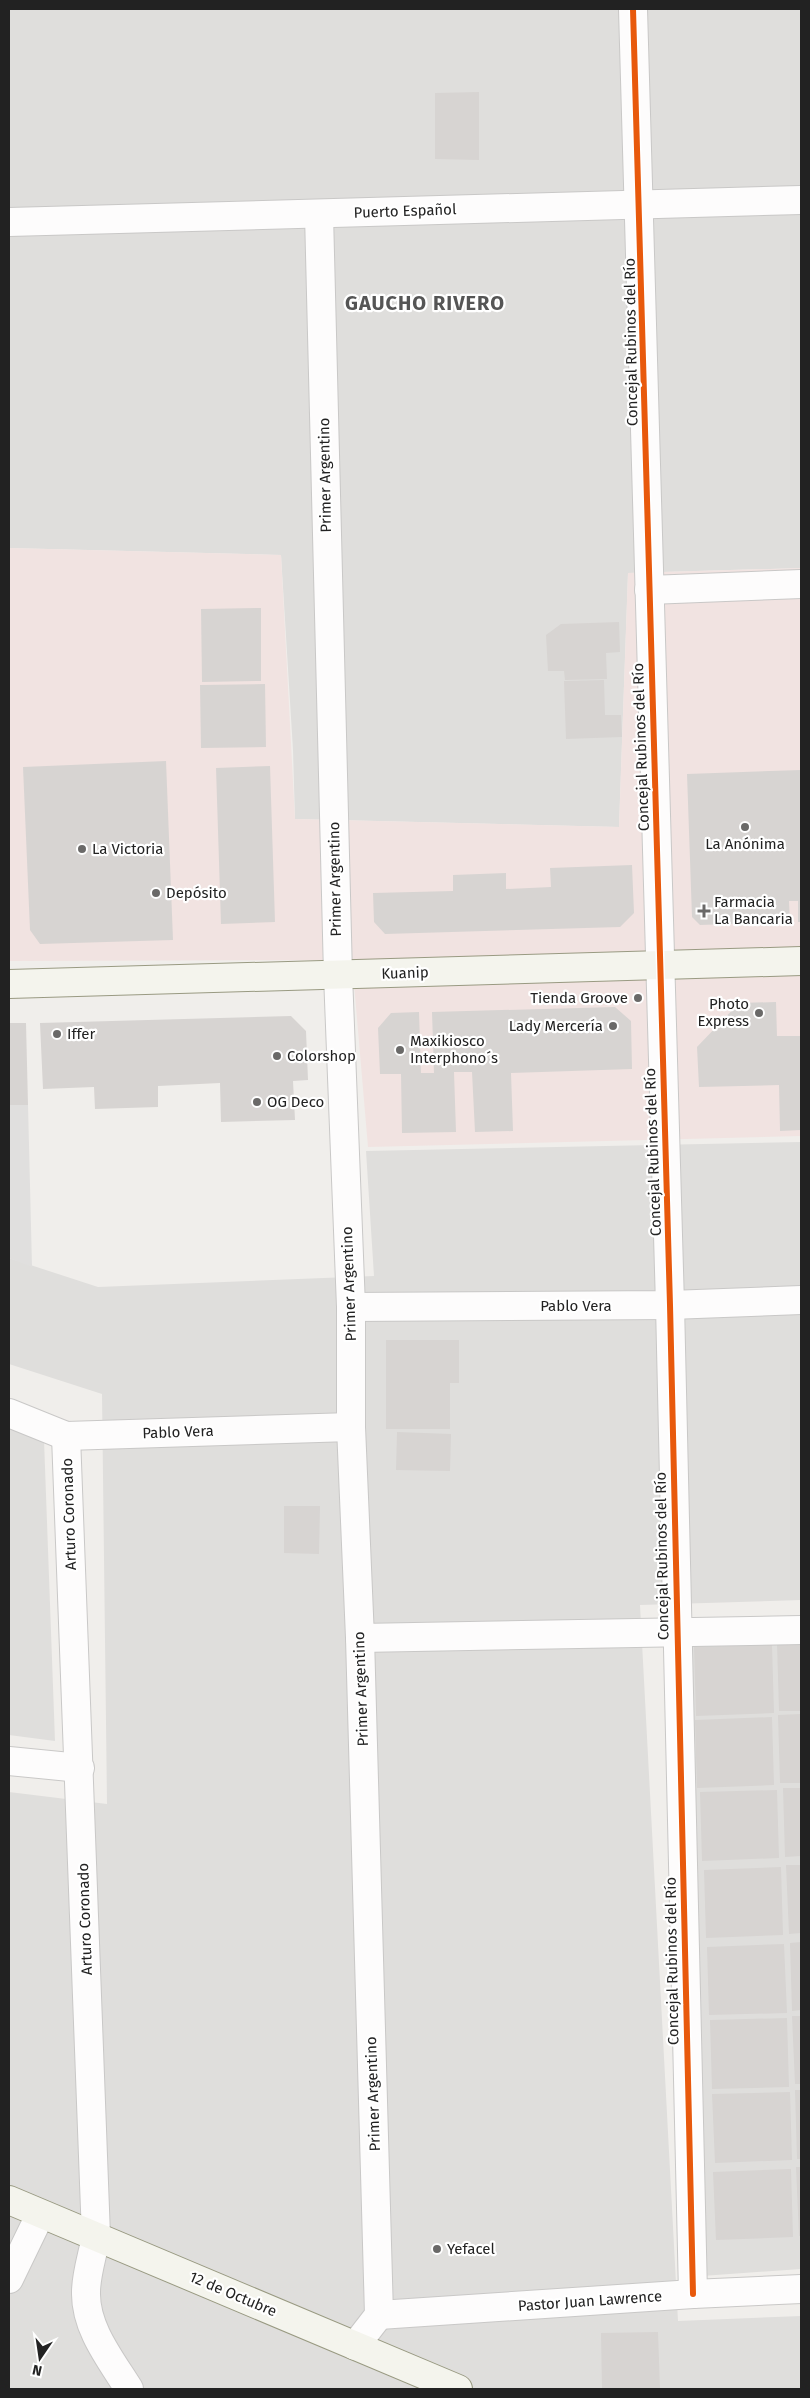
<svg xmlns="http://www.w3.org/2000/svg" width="810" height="2398" font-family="'Fira Sans',sans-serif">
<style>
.residential{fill:#dfdedc}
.commercial{fill:#f1e3e1}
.parking{fill:#e0dfde}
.building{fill:#d7d4d2}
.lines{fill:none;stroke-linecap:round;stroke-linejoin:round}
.minor-casing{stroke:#c9c8c7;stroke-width:30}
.secondary-casing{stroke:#999a82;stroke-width:30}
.minor{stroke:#fdfcfc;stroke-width:28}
.secondary{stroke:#f4f4ed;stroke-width:28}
.cycleway-casing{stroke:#fff;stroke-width:9}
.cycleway{stroke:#e8590c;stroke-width:6}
.poi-dot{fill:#6a6968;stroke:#fff;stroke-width:2}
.labels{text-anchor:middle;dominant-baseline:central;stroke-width:4.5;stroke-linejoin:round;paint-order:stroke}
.street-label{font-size:15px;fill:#222;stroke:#fff}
.poi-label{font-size:15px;fill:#222;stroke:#fff;text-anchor:start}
.district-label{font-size:20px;font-weight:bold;letter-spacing:1px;fill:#555;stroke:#fff}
</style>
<rect width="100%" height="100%" fill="#f0eeeb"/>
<g class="residential">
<path d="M9,9H801V568L628,573L619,827L295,819L293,750L281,555L9,548Z"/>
<path d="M801,1142V1600L640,1605L678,2321L801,2316V2389H9V1792L107,1804L102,1394L9,1364V1258L98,1287L374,1276L366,1151Z"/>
<path d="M9,1427L44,1440L55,1741L9,1735Z"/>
<path d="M801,1633V2269L702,2276L691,1634Z"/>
</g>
<path class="commercial" d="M9,548L281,555L295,819L619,827L628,573L801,568V1136L368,1147L352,960L9,961Z"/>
<path class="parking" d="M9,1105H28L32,1267L9,1258Z"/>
<g class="building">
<path d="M479,92V160L435,159V93Z"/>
<path d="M261,608V681L202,682L201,609Z"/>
<path d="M619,622L620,652L606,653L607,679L565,680L564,671H548L546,635L561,624Z"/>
<path d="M604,680L605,715H621L622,737L566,739L564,681Z"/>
<path d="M265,684L266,747L201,748L200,685Z"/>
<path d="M166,761L173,940L40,944L30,930L23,767Z"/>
<path d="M270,766L275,922L221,924L216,768Z"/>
<path d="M801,770V922H798V901H789L790,922L700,925L692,917L687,774Z"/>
<path d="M632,865L634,913L620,927L385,934L374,922L373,893L453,891V875L506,873V889L551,887L550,868Z"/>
<path d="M776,1002L777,1036H801V1130L780,1131L779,1085L699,1087L697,1047L739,1003Z"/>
<path d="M615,1007L631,1021L632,1069L511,1073L513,1131L475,1132L472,1072H454L456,1132L402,1133L401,1074H380L378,1028L391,1013L419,1012L421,1073H434L432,1012Z"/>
<path d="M291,1016L306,1031L308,1080L293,1081L295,1120L221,1122L220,1083L158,1086V1107L95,1109L94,1087L43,1089L40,1023Z"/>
<path d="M9,1023H26L28,1105H9Z"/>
<path d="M386,1340H459V1383H450V1429H386Z"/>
<path d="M397,1432L451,1434L450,1471L396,1470Z"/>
<path d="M284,1506H320L319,1554L284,1553Z"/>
<path d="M801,1642V1711H779L777,1643Z"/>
<path d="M772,1645L774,1713L696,1716L694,1647Z"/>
<path d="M801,1714V1783H780L778,1715Z"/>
<path d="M772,1717L774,1785L697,1788L695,1720Z"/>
<path d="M783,1788H801V1856L785,1857Z"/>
<path d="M777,1790L779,1858L702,1861L700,1792Z"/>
<path d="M786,1865H801V1933L789,1934Z"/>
<path d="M781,1867L783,1935L706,1938L704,1870Z"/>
<path d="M801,1942V2010L792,2011L790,1943Z"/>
<path d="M784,1944L787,2013L709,2015L707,1947Z"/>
<path d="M792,2016H801V2084H795Z"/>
<path d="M787,2018L789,2087L712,2089L710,2020Z"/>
<path d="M795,2090H801V2159H797Z"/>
<path d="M790,2092L792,2160L715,2163L712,2094Z"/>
<path d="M796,2167H801V2236H799Z"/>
<path d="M791,2169L793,2237L716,2240L713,2172Z"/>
<path d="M658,2332L660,2389H602L601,2333Z"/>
</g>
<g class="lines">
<g class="minor-casing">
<g id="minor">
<path d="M633,9L670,1305L693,2294"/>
<path d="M319,214L338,975L351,1307V1427L360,1638L379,2315L355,2346"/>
<path d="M9,222L801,200"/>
<path d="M649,590L801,584"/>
<path d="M351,1307L670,1305L801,1300"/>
<path d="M9,1413L66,1436L351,1427"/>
<path d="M66,1436L96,2236C93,2254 86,2274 86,2292C85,2328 111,2360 129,2389"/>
<path d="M360,1638L801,1630"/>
<path d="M9,1761L80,1768"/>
<path d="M9,2279L40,2215"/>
<path d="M379,2315L693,2294L801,2289"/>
</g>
</g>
<g class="secondary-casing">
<g id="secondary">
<path d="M9,984L801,961"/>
<path d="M9,2200L458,2389"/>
</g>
</g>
<use href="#minor" class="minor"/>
<use href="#secondary" class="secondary"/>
<g class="cycleway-casing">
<path id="cycleway" d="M633,9L670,1305L693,2294"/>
</g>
<use href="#cycleway" class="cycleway"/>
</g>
<g class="poi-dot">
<circle cx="745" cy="827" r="5"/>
<circle cx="82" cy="849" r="5"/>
<circle cx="156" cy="893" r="5"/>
<path d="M701.5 903.5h5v5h5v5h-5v5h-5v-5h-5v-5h5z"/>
<circle cx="638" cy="998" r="5"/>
<circle cx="759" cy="1013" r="5"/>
<circle cx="613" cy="1026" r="5"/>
<circle cx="57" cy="1034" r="5"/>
<circle cx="400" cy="1050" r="5"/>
<circle cx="277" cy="1056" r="5"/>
<circle cx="257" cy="1102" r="5"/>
<circle cx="437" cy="2249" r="5"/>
</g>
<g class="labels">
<g class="street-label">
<text transform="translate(405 211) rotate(-2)">Puerto Español</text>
<text transform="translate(631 342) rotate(-91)">Concejal Rubinos del Río</text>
<text transform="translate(325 475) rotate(-91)">Primer Argentino</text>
<text transform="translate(641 747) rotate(-92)">Concejal Rubinos del Río</text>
<text transform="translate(335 879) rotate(-91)">Primer Argentino</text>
<text transform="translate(405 973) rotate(-2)">Kuanip</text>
<text transform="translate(653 1152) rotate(-92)">Concejal Rubinos del Río</text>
<text transform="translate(349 1284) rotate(-92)">Primer Argentino</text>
<text x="576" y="1306">Pablo Vera</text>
<text transform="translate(178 1432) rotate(-2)">Pablo Vera</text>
<text transform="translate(69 1514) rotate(-92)">Arturo Coronado</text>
<text transform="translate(662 1556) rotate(-91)">Concejal Rubinos del Río</text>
<text transform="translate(361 1689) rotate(-92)">Primer Argentino</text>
<text transform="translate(85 1919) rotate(-92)">Arturo Coronado</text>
<text transform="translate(672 1961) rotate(-91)">Concejal Rubinos del Río</text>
<text transform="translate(373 2094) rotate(-92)">Primer Argentino</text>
<text transform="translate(233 2294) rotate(23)">12 de Octubre</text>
<text transform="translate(590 2301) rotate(-4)">Pastor Juan Lawrence</text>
</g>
<g class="poi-label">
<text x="745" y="844" text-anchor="middle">La Anónima</text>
<text x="92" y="849">La Victoria</text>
<text x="166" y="893">Depósito</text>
<text x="714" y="902">Farmacia<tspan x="714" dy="17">La Bancaria</tspan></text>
<text x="628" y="998" text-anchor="end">Tienda Groove</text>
<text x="749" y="1004" text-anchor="end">Photo<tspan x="749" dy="17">Express</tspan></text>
<text x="603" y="1026" text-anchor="end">Lady Mercería</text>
<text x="67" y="1034">Iffer</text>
<text x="410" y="1041">Maxikiosco<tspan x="410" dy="17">Interphono´s</tspan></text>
<text x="287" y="1056">Colorshop</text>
<text x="267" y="1102">OG Deco</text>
<text x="447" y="2249">Yefacel</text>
</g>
<g class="district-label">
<text x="425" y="303">GAUCHO RIVERO</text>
</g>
</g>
<rect width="810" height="2398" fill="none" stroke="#222222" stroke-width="20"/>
<g transform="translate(40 2358) rotate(193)" stroke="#ffffff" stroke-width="4" paint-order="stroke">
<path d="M0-4L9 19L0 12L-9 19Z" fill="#222222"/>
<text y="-8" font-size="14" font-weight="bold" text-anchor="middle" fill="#222222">N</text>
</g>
</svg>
